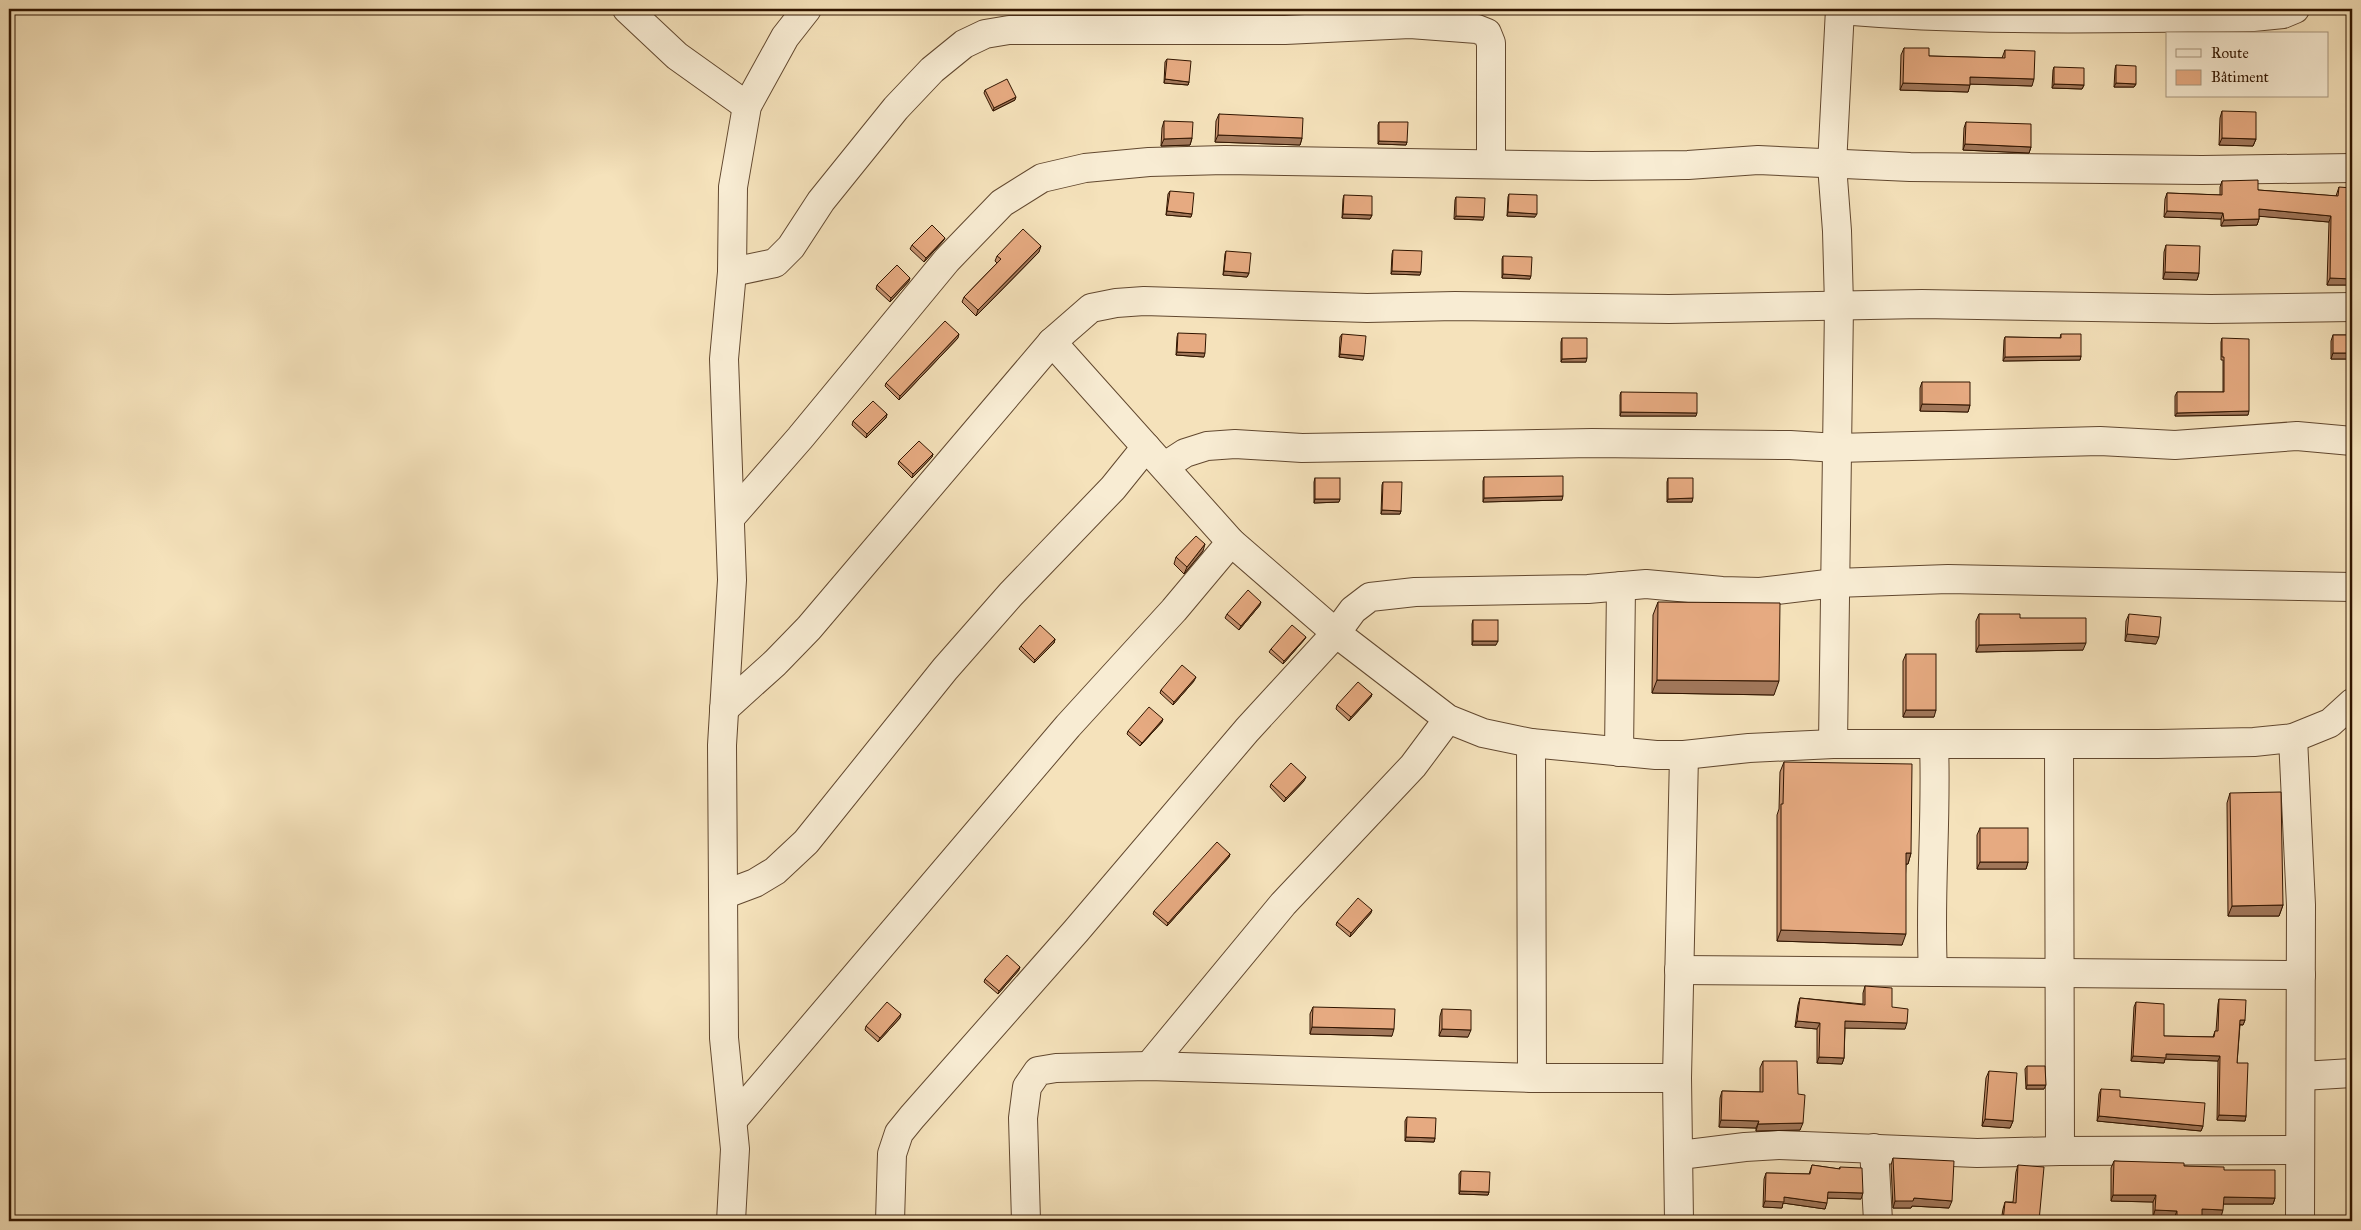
<svg xmlns="http://www.w3.org/2000/svg" width="2361" height="1230" font-family="'IM FELL Great Primer',serif">
<style>
.lines{fill:none;stroke-linecap:round;stroke-linejoin:round}
.minor-casing{stroke:#62482f;stroke-width:30}
.minor{stroke:#f8ecd3;stroke-width:28}
.wall{fill:#c6926f;stroke:#311500}
.shaded-wall{fill:#a1775a;stroke:#311500}
.building{fill:#e6aa81;stroke:#311500}
</style>
<rect width="100%" height="100%" fill="#f5e2bb"/>
<filter id="stains"><feTurbulence type="fractalNoise" baseFrequency=".004" numOctaves="4"/><feColorMatrix values="0 0 0 0 .2 0 0 0 0 .09 0 0 0 0 .02 0 0 0 .5 -.17"/></filter>
<radialGradient id="worn" r=".72"><stop offset=".6" stop-color="#630" stop-opacity="0"/><stop offset="1" stop-color="#630" stop-opacity=".3"/></radialGradient>
<g class="lines">
<g class="minor-casing">
<g id="minor">
<path d="M627,9L677,56L747,106"/>
<path d="M1840,10C1978,22 2115,18 2253,17L2283,14L2295,9"/>
<path d="M732,272L775,263L791,247L821,201L896,108L932,70L964,44L985,34L1009,30H1285L1410,24L1477,29L1487,33L1491,43V164"/>
<path d="M1052,342L1231,542L1336,633L1448,719L1483,733L1531,743L1656,755H1684L1749,748L1833,744H2158L2254,742L2293,738L2330,723L2352,703"/>
<path d="M1165,466L1185,453L1207,446L1235,444L1302,448L1592,443L1790,445L1837,448L2100,441L2175,445L2297,436L2352,441"/>
<path d="M731,517L800,438L947,260L1002,203L1042,178L1085,168L1149,162L1225,160L1592,166L1688,165L1758,160L1910,167L2202,170L2352,168"/>
<path d="M724,709L775,663L809,628L1052,342L1091,308L1116,303L1144,301L1367,308L1455,306L1669,309L1922,304L2211,309L2352,307"/>
<path d="M2293,738L2301,905L2300,1221"/>
<path d="M1531,743L1532,1078"/>
<path d="M1833,744L1839,305L1837,231L1832,165L1840,9"/>
<path d="M2059,744L2060,1151"/>
<path d="M1619,752L1621,586"/>
<path d="M723,895L755,883L775,871L806,842L945,669L1011,594L1113,488L1146,447"/>
<path d="M1679,970L2301,975"/>
<path d="M1933,972C1929,896 1937,820 1934,744"/>
<path d="M1149,1066L1283,904L1413,766L1448,719"/>
<path d="M2302,1076L2352,1073"/>
<path d="M733,1120L1068,726L1174,610L1231,542"/>
<path d="M1874,1148L1878,1221"/>
<path d="M1680,1155L1745,1147L1779,1145L1977,1153L2060,1151L2299,1150"/>
<path d="M731,1221L735,1149L724,1038L722,745L732,580L724,359L732,272L733,187L747,106L785,37L807,9"/>
<path d="M890,1221L892,1154L899,1133L912,1117L1076,931L1247,730L1336,633L1353,610L1370,597L1415,592L1588,589L1646,584L1722,591L1760,592L1835,583L1948,579L2352,587"/>
<path d="M1026,1221L1023,1118L1027,1087L1038,1071L1056,1068L1149,1066L1532,1078H1677"/>
<path d="M1679,1221L1677,1078L1684,755"/>
</g>
</g>
<use href="#minor" class="minor"/>
</g>
<g class="wall">
<path d="M1904,48L1929,56L2002,58L2005,50L2032,86L1970,84L1968,92L1900,90L1901,55Z"/>
<path d="M1167,59L1189,82L1188,85L1164,83L1165,62Z"/>
<path d="M2116,65L2136,84L2134,87H2114L2115,69Z"/>
<path d="M2054,67L2084,85L2082,89L2052,88L2053,70Z"/>
<path d="M985,90L1015,100L993,111L984,93Z"/>
<path d="M2222,111L2256,139L2253,146L2219,145L2220,118Z"/>
<path d="M1219,114L1302,138L1300,145L1215,142L1216,121Z"/>
<path d="M1164,121L1192,138L1190,145L1161,146L1162,128Z"/>
<path d="M1379,122L1407,142L1406,145L1378,144V125Z"/>
<path d="M1966,122L2031,147L2029,153L1963,150L1964,128Z"/>
<path d="M2222,181L2258,190L2336,196L2339,187L2352,285H2327L2329,222L2259,216V219L2257,225L2221,226V219L2164,217L2165,199L2167,193L2220,195V187Z"/>
<path d="M1170,191L1191,217L1166,215L1168,194Z"/>
<path d="M1509,194L1535,217L1507,216L1508,197Z"/>
<path d="M1344,195L1372,215L1370,219L1342,218L1343,199Z"/>
<path d="M1456,197L1483,220L1454,219L1455,200Z"/>
<path d="M945,238L943,241L924,262L910,249L912,245Z"/>
<path d="M2166,245L2199,273L2197,280L2163,279L2164,252Z"/>
<path d="M1393,250L1420,275L1391,274L1392,254Z"/>
<path d="M1226,251L1249,273L1247,277L1223,275L1225,254Z"/>
<path d="M1039,252L976,316L962,302L964,297L997,263L995,261L997,256Z"/>
<path d="M1503,256L1530,279L1502,278V259Z"/>
<path d="M909,281L890,302L876,289L877,285Z"/>
<path d="M1178,333L1204,357L1176,355L1177,337Z"/>
<path d="M1342,334L1363,360L1339,357L1340,337Z"/>
<path d="M2061,334L2081,356L2080,360L2003,361L2004,340L2005,337L2060,338Z"/>
<path d="M2333,335H2352V359H2331V341Z"/>
<path d="M958,338L899,400L885,386L886,383Z"/>
<path d="M1562,338L1586,362H1561V342Z"/>
<path d="M2222,338L2248,415L2175,416V396L2177,392H2223V360H2221V342Z"/>
<path d="M1922,382L1970,405L1968,412L1920,411V388Z"/>
<path d="M1621,392L1696,416H1620V395Z"/>
<path d="M887,414L886,418L866,438L852,425L853,421Z"/>
<path d="M933,454L932,457L912,478L898,464L899,461Z"/>
<path d="M1484,477L1562,500L1483,502V481Z"/>
<path d="M1315,478L1339,502L1314,503V482Z"/>
<path d="M1668,478L1692,502H1667V482Z"/>
<path d="M1383,482L1401,511L1400,514H1381L1382,485Z"/>
<path d="M1203,551L1184,574L1174,564L1176,557Z"/>
<path d="M1658,602L1774,695L1652,693L1653,615Z"/>
<path d="M1260,605L1239,630L1225,618L1227,614Z"/>
<path d="M1979,614L2020,618L2083,650L1976,652V621Z"/>
<path d="M2129,614L2156,644L2125,641L2126,621Z"/>
<path d="M1473,620L1496,645H1472V624Z"/>
<path d="M1306,637L1304,640L1283,664L1269,652L1271,649Z"/>
<path d="M1055,639L1054,643L1034,663L1019,649L1021,646Z"/>
<path d="M1906,654L1934,717H1903V661Z"/>
<path d="M1194,681L1173,705L1160,693L1161,690Z"/>
<path d="M1372,694L1371,697L1349,721L1336,709L1337,705Z"/>
<path d="M1162,722L1140,746L1127,734L1128,731Z"/>
<path d="M1784,762L1911,853L1908,864H1906L1902,945L1777,941V815L1779,809L1780,772Z"/>
<path d="M1304,781L1284,802L1270,787L1271,784Z"/>
<path d="M2230,793L2283,905L2279,916H2228L2227,803Z"/>
<path d="M1980,828L2028,862L2026,869H1977V835Z"/>
<path d="M1230,854L1229,857L1167,926L1153,914L1154,911Z"/>
<path d="M1371,913L1350,937L1336,925L1337,922Z"/>
<path d="M1019,970L998,994L984,982L985,979Z"/>
<path d="M1865,986L1892,1007L1905,1029L1845,1028L1844,1058L1842,1064L1817,1063V1029L1795,1027L1798,1005L1800,998L1863,1004V993Z"/>
<path d="M2219,999L2245,1020L2243,1025H2240L2237,1063L2246,1116L2245,1121L2217,1120L2218,1061L2165,1059L2164,1063L2131,1061L2134,1007L2136,1002L2164,1036L2213,1037L2215,1031H2216L2218,1004Z"/>
<path d="M1313,1007L1392,1036L1310,1034V1014Z"/>
<path d="M1442,1009L1468,1037L1439,1036L1440,1016Z"/>
<path d="M900,1018L878,1042L865,1030L866,1026Z"/>
<path d="M1763,1061L1798,1094L1800,1130L1756,1131V1128L1719,1127L1720,1098L1722,1091L1760,1092V1068Z"/>
<path d="M2027,1066L2044,1089H2026L2025,1069Z"/>
<path d="M1989,1071L2013,1121L2010,1128L1982,1126L1986,1078Z"/>
<path d="M2101,1089L2120,1097L2203,1126L2201,1131L2097,1121L2099,1094Z"/>
<path d="M1407,1117L1435,1138L1434,1142L1405,1141V1121Z"/>
<path d="M1893,1158L1949,1208L1912,1206L1911,1208H1893L1891,1165Z"/>
<path d="M2114,1161L2184,1166L2224,1170L2275,1198L2273,1204H2223L2221,1217L2202,1216V1221H2174V1218L2153,1217V1202L2111,1201V1168Z"/>
<path d="M1812,1165L1839,1169L1840,1167L1861,1199L1827,1198L1825,1209L1783,1203L1782,1208L1763,1207L1764,1179L1766,1173L1809,1174Z"/>
<path d="M2018,1165L2039,1221H2001L2003,1209L2005,1202H2013L2016,1172Z"/>
<path d="M1461,1171L1489,1192L1488,1195L1459,1194V1174Z"/>
</g>
<g class="shaded-wall">
<path d="M1970,77L2034,79L2032,86L1968,84Z"/>
<path d="M1165,79L1189,82L1188,85L1164,83Z"/>
<path d="M1903,83L1970,85L1968,92L1900,90Z"/>
<path d="M2116,83L2136,84L2134,87H2114Z"/>
<path d="M2054,84L2084,85L2082,89L2052,88Z"/>
<path d="M1016,97L1015,100L993,111L994,108Z"/>
<path d="M1218,135L1302,138L1300,145L1215,142Z"/>
<path d="M1192,138L1190,145L1161,146L1164,139Z"/>
<path d="M2222,138L2256,139L2253,146L2219,145Z"/>
<path d="M1379,141L1407,142L1406,145L1378,144Z"/>
<path d="M1965,144L2031,147L2029,153L1963,150Z"/>
<path d="M2259,209L2331,216L2329,222L2256,216Z"/>
<path d="M1167,211L1192,214L1191,217L1166,215Z"/>
<path d="M2167,211L2223,213L2221,219L2164,217Z"/>
<path d="M1508,212L1537,214L1535,217L1507,216Z"/>
<path d="M1343,214L1372,215L1370,219L1342,218Z"/>
<path d="M1456,216L1484,217L1483,220L1454,219Z"/>
<path d="M2259,219L2257,225L2221,226L2224,220Z"/>
<path d="M945,238L943,241L924,262L926,258Z"/>
<path d="M1041,246L1039,252L976,316L978,310Z"/>
<path d="M1224,271L1249,273L1247,277L1223,275Z"/>
<path d="M1392,271L1421,272L1420,275L1391,274Z"/>
<path d="M2165,272L2199,273L2197,280L2163,279Z"/>
<path d="M1503,274L1531,276L1530,279L1502,278Z"/>
<path d="M910,278L909,281L890,302L891,298Z"/>
<path d="M2330,278L2352,279V285H2327Z"/>
<path d="M959,334L958,338L899,400L900,396Z"/>
<path d="M1177,352L1205,353L1204,357L1176,355Z"/>
<path d="M2333,353H2352V359H2331Z"/>
<path d="M1340,354L1364,356L1363,360L1339,357Z"/>
<path d="M2081,356L2080,360L2003,361L2005,357Z"/>
<path d="M1587,358L1586,362H1561L1562,359Z"/>
<path d="M1922,404L1970,405L1968,412L1920,411Z"/>
<path d="M2249,411L2248,415L2175,416L2177,413Z"/>
<path d="M1621,412L1697,413L1696,416H1620Z"/>
<path d="M887,414L886,418L866,438L867,434Z"/>
<path d="M933,454L932,457L912,478L913,474Z"/>
<path d="M1563,496L1562,500L1483,502L1484,498Z"/>
<path d="M1693,498L1692,502H1667L1668,499Z"/>
<path d="M1315,499H1340L1339,502L1314,503Z"/>
<path d="M1382,510L1401,511L1400,514H1381Z"/>
<path d="M1205,544L1203,551L1184,574L1187,567Z"/>
<path d="M1261,602L1260,605L1239,630L1241,626Z"/>
<path d="M2127,634L2159,637L2156,644L2125,641Z"/>
<path d="M1306,637L1304,640L1283,664L1284,661Z"/>
<path d="M1055,639L1054,643L1034,663L1035,660Z"/>
<path d="M1473,641H1498L1496,645H1472Z"/>
<path d="M2086,643L2083,650L1976,652L1979,645Z"/>
<path d="M1196,677L1194,681L1173,705L1174,702Z"/>
<path d="M1657,680L1779,681L1774,695L1652,693Z"/>
<path d="M1372,694L1371,697L1349,721L1351,717Z"/>
<path d="M1906,710H1936L1934,717H1903Z"/>
<path d="M1163,719L1162,722L1140,746L1142,743Z"/>
<path d="M1306,777L1304,781L1284,802L1286,798Z"/>
<path d="M1906,853H1911L1908,864H1903Z"/>
<path d="M1230,854L1229,857L1167,926L1168,923Z"/>
<path d="M1980,862H2028L2026,869H1977Z"/>
<path d="M2283,905L2279,916H2228L2232,906Z"/>
<path d="M1372,910L1371,913L1350,937L1351,933Z"/>
<path d="M1781,930L1906,934L1902,945L1777,941Z"/>
<path d="M1020,967L1019,970L998,994L999,991Z"/>
<path d="M901,1014L900,1018L878,1042L880,1038Z"/>
<path d="M2240,1020H2245L2243,1025L2239,1024Z"/>
<path d="M1797,1021L1820,1023L1817,1029L1795,1027Z"/>
<path d="M1845,1021L1907,1023L1905,1029L1843,1028Z"/>
<path d="M1312,1027L1394,1029L1392,1036L1310,1034Z"/>
<path d="M1442,1029L1471,1030L1468,1037L1439,1036Z"/>
<path d="M2166,1054L2220,1056L2218,1061L2165,1059L2164,1063L2131,1061L2133,1056Z"/>
<path d="M1819,1057L1844,1058L1842,1064L1817,1063Z"/>
<path d="M2027,1085H2046L2044,1089H2026Z"/>
<path d="M2219,1115L2246,1116L2245,1121L2217,1120Z"/>
<path d="M2099,1116L2203,1126L2201,1131L2097,1121Z"/>
<path d="M1985,1119L2013,1121L2010,1128L1982,1126Z"/>
<path d="M1721,1120L1759,1121L1756,1128L1719,1127Z"/>
<path d="M1803,1123L1800,1130L1756,1131L1758,1124Z"/>
<path d="M1406,1137L1435,1138L1434,1142L1405,1141Z"/>
<path d="M1460,1191L1489,1192L1488,1195L1459,1194Z"/>
<path d="M1828,1192L1863,1193L1861,1199L1826,1198Z"/>
<path d="M2113,1195H2156L2153,1202L2111,1201Z"/>
<path d="M1784,1197L1827,1203L1825,1209L1783,1203L1782,1208L1763,1207L1765,1201Z"/>
<path d="M2224,1197L2275,1198L2273,1204H2221Z"/>
<path d="M1914,1198L1952,1201L1949,1208L1912,1206L1911,1208H1893L1895,1201Z"/>
<path d="M2202,1209L2223,1210L2221,1217L2200,1216Z"/>
<path d="M2155,1210L2177,1211L2174,1218L2153,1217Z"/>
</g>
<g class="building">
<path d="M1904,48H1929V56L2005,58V50L2035,51L2034,79L1970,77V85L1903,83Z"/>
<path d="M1167,59L1191,61L1189,82L1165,79Z"/>
<path d="M2116,65L2136,66V84L2116,83Z"/>
<path d="M2054,67L2084,68V85L2054,84Z"/>
<path d="M1007,79L1016,97L994,108L985,90Z"/>
<path d="M2222,111L2256,112V139L2222,138Z"/>
<path d="M1219,114L1303,118L1302,138L1218,135Z"/>
<path d="M1164,121L1193,122L1192,138L1164,139Z"/>
<path d="M1379,122H1408L1407,142L1379,141Z"/>
<path d="M1966,122L2031,124V147L1965,144Z"/>
<path d="M2258,180V190L2338,196L2339,187L2352,188V279L2330,278L2331,216L2259,209V219L2224,220L2223,213L2167,211V193L2222,195V181Z"/>
<path d="M1170,191L1194,193L1192,214L1167,211Z"/>
<path d="M1509,194L1537,195V214L1508,212Z"/>
<path d="M1344,195L1372,196V215L1343,214Z"/>
<path d="M1456,197L1485,198L1484,217L1456,216Z"/>
<path d="M932,225L945,238L926,258L912,245Z"/>
<path d="M1023,229L1041,246L978,310L964,297L1001,259L997,256Z"/>
<path d="M2166,245L2200,246L2199,273L2165,272Z"/>
<path d="M1393,250L1422,251L1421,272L1392,271Z"/>
<path d="M1226,251L1251,253L1249,273L1224,271Z"/>
<path d="M1503,256L1532,257L1531,276L1503,274Z"/>
<path d="M897,265L910,278L891,298L877,285Z"/>
<path d="M945,321L959,334L900,396L886,383Z"/>
<path d="M1178,333L1206,334L1205,353L1177,352Z"/>
<path d="M1342,334L1366,336L1364,356L1340,354Z"/>
<path d="M2061,334H2081V356L2005,357V337L2061,338Z"/>
<rect x="2333" y="335" width="19" height="18"/>
<path d="M1562,338H1587V358L1562,359Z"/>
<path d="M2222,338L2249,339V411L2177,413V392H2224V357H2222Z"/>
<path d="M1922,382H1970V405L1922,404Z"/>
<path d="M1621,392L1697,393V413L1621,412Z"/>
<path d="M873,401L887,414L867,434L853,421Z"/>
<path d="M919,441L933,454L913,474L899,461Z"/>
<path d="M1563,476V496L1484,498V477Z"/>
<rect x="1315" y="478" width="25" height="21"/>
<path d="M1668,478H1693V498L1668,499Z"/>
<path d="M1383,482H1402L1401,511L1382,510Z"/>
<path d="M1196,536L1205,544L1187,567L1176,557Z"/>
<path d="M1248,590L1261,602L1241,626L1227,614Z"/>
<path d="M1658,602L1780,603L1779,681L1657,680Z"/>
<path d="M1979,614H2020V618H2086V643L1979,645Z"/>
<path d="M2129,614L2161,617L2159,637L2127,634Z"/>
<rect x="1473" y="620" width="25" height="21"/>
<path d="M1040,625L1055,639L1035,660L1021,646Z"/>
<path d="M1292,625L1306,637L1284,661L1271,649Z"/>
<rect x="1906" y="654" width="30" height="56"/>
<path d="M1182,665L1196,677L1174,702L1161,690Z"/>
<path d="M1358,682L1372,694L1351,717L1337,705Z"/>
<path d="M1149,707L1163,719L1142,743L1128,731Z"/>
<path d="M1784,762L1912,764L1911,853H1906V934L1781,930V804H1783Z"/>
<path d="M1291,763L1306,777L1286,798L1271,784Z"/>
<path d="M2281,792L2283,905L2232,906L2230,793Z"/>
<rect x="1980" y="828" width="48" height="34"/>
<path d="M1217,842L1230,854L1168,923L1154,911Z"/>
<path d="M1358,898L1372,910L1351,933L1337,922Z"/>
<path d="M1007,955L1020,967L999,991L985,979Z"/>
<path d="M1865,986L1892,988V1007L1908,1009L1907,1023L1845,1021L1844,1058L1819,1057L1820,1023L1797,1021L1800,998L1865,1005Z"/>
<path d="M2219,999L2246,1000L2245,1020H2240L2237,1063H2248L2246,1116L2219,1115L2220,1056L2166,1054V1058L2133,1056L2136,1002L2164,1004V1036L2214,1037L2215,1031H2218Z"/>
<path d="M887,1002L901,1014L880,1038L866,1026Z"/>
<path d="M1313,1007L1395,1009L1394,1029L1312,1027Z"/>
<path d="M1442,1009L1471,1010V1030L1442,1029Z"/>
<path d="M1763,1061H1797L1798,1094L1805,1095L1803,1123L1758,1124L1759,1121L1721,1120L1722,1091L1763,1092Z"/>
<path d="M2027,1066H2045L2046,1085H2027Z"/>
<path d="M1989,1071L2017,1073L2013,1121L1985,1119Z"/>
<path d="M2101,1089L2120,1090V1097L2205,1103L2203,1126L2099,1116Z"/>
<path d="M1407,1117L1436,1118L1435,1138L1406,1137Z"/>
<path d="M1893,1158L1954,1161L1952,1201L1914,1198L1913,1201H1895Z"/>
<path d="M2114,1161L2184,1163V1166L2224,1167V1170H2275V1198L2224,1197L2223,1210L2202,1209V1221H2177V1211L2155,1210L2156,1195H2113Z"/>
<path d="M1812,1165L1840,1169V1167L1862,1168L1863,1193L1828,1192L1827,1203L1784,1197V1202L1765,1201L1766,1173L1810,1174Z"/>
<path d="M2018,1165L2044,1167L2039,1221H2003L2005,1202L2016,1203Z"/>
<path d="M1461,1171L1490,1172L1489,1192L1460,1191Z"/>
</g>
<rect width="2361" height="1230" fill="none" stroke="#f5e2bb" stroke-width="30"/>
<rect x="10" y="10" width="2341" height="1210" fill="none" stroke="#311500" stroke-width="2.5"/>
<rect x="15" y="15" width="2331" height="1200" fill="none" stroke="#311500"/>
<rect x="2166" y="32" width="162" height="65" fill="#f8ecd3" stroke="#a8967f"/>
<rect x="2176" y="49" width="25" height="8" fill="#f8ecd3" stroke="#a8967f"/>
<text x="2211" y="58" font-size="15" fill="#311500">Route</text>
<rect x="2176" y="70" width="25" height="15" fill="#e6aa81" stroke="#a8967f"/>
<text x="2211" y="82" font-size="15" fill="#311500">Bâtiment</text>
<rect width="100%" height="100%" filter="url(#stains)"/>
<rect width="100%" height="100%" fill="url(#worn)"/>
</svg>
